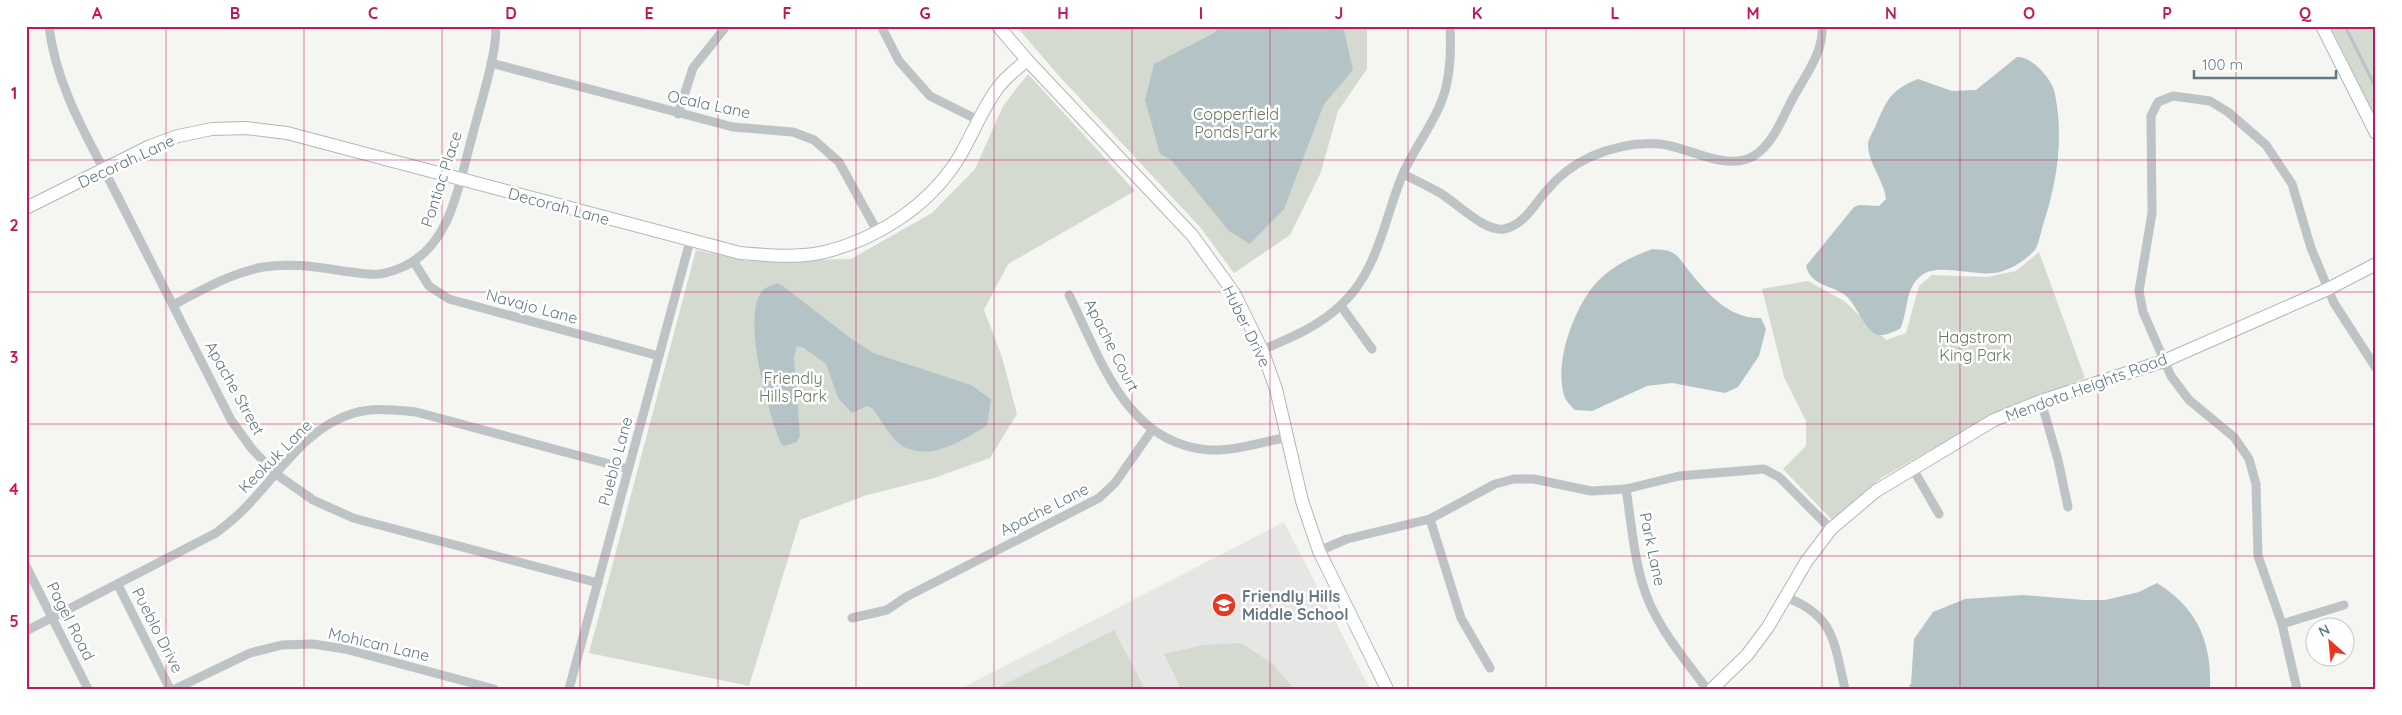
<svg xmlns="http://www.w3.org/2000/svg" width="2402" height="715" font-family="Quicksand,sans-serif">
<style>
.built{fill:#e6e6e5}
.green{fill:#d5dad0}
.water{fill:#b4c4c6}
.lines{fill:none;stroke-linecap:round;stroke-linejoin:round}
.stream{stroke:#b4c4c6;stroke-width:3}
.secondary-casing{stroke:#b0b7ba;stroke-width:14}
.street{stroke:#bec3c6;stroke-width:9}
.secondary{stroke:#fff;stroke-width:12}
.grid{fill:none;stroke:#c2185b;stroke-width:1;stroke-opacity:0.55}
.labels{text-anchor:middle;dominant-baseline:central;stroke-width:5;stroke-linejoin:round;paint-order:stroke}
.street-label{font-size:16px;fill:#647983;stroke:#fff}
.park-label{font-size:16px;fill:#6a7a62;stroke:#fff}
.poi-label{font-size:16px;font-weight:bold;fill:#647983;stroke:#fff;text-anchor:start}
.neatline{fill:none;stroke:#c2185b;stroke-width:2}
.grid-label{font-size:16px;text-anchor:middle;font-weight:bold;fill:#c2185b}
</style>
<rect width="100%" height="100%" fill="#f5f5f1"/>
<path class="built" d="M1284,522L1370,689H960Z"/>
<g class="green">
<path d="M1016,26H1367V69L1338,111L1321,172L1290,235L1234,273L1200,227L1060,77Z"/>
<path d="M2330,26H2376V118Z"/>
<path d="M1028,74L1135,191L1008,264L984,310L1002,357L1017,414L990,458L934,478L867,495L800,520L749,686L589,653L696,250L747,261L851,259L932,213L975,169L1003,106Z"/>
<path d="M2039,252L2085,378L1995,414L1881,478L1832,520L1783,469L1806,446V421L1784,377L1762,289L1808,281L1844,301L1886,340L1906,333L1919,286L1932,275L1987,277L2016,271Z"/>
<path d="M1114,630L1145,689H995Z"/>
<path d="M1241,643L1272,663L1294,689H1181L1164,654L1203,645Z"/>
</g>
<g class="water">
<path d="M1220,26H1343L1353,70L1324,104L1284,209L1250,244L1229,231L1171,160L1160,154L1145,100L1154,64L1214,33Z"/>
<path d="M2017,57C2032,56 2053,80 2055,94C2064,138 2057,183 2043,225C2041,232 2039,243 2035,250C2026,260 2013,268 2000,272C1977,278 1940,262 1922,275C1904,288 1909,311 1900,329C1893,332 1885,336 1878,335C1865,332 1856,303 1845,295C1831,285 1811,286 1806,266L1854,207L1859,205L1879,206L1886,199C1884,180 1867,162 1868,143C1869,138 1874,130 1876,125C1887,99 1891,90 1918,79L1952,91L1976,90Z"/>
<path d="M1652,249C1658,250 1666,249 1671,252C1679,255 1684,265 1689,271C1708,294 1729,319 1761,318L1766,329L1759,356L1738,387L1725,393L1672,383L1647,386L1592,411L1575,410C1571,406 1565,400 1564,395C1554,362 1574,308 1596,283C1612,266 1631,257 1652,249Z"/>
<path d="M777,283L783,286L849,337L873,353L971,385L991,399L987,426C961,440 934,461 904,447C891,440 881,419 872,408L867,406L852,413L838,398L826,364L804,348L797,346L794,357L800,436L797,442L784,446L781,444C769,416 740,314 763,290C766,287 773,285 777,283Z"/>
<path d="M2157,583C2197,608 2212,641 2210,689H1911L1909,685L1911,684L1914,639L1933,612L1965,599L2023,595L2084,600H2105L2139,592Z"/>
</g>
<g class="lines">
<path class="stream" d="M2345,26L2376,88"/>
<g class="secondary-casing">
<g id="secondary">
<path d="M998,26L1027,60L1192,235L1234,293L1262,350L1276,389L1302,501L1319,551L1387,689"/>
<path d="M2322,26L2376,133"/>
<path d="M26,208L150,146L178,136L212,129L246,128L287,133L740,253C766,255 793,258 820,253C874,241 928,207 958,159C972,136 981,111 997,89C1004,78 1017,69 1027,60"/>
<path d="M1712,689L1747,655L1768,627L1806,562L1831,529L1876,491L1994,420L2041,401L2164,361L2328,289L2376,264"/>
</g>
</g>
<g class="street">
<path d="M49,26C56,89 92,145 120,201C157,274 194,347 231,420L252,449L276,474L313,500L353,518L598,583"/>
<path d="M881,26L899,61L930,96L978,120"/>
<path d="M491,63L733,127L793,132L814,140L839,162L877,231"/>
<path d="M678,114L693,68L724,29"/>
<path d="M1403,174C1415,180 1428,186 1440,193C1457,203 1484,232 1504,229C1525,225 1535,203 1548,189C1559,176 1575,164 1590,157C1613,147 1635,142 1660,144C1690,147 1730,175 1758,153C1775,140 1784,114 1794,96C1806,75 1824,51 1822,26"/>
<path d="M414,262L429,286L449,299L659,356"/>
<path d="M1069,295C1101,359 1126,444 1209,450C1235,451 1263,442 1288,437"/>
<path d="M173,305C202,290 231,273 263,267C299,261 333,271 368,274C381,276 394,271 405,266C452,243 459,183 472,137C477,116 500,44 495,26"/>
<path d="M1341,306L1372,349"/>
<path d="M1262,350C1290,338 1318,327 1341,305C1378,271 1384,220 1402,176C1415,145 1438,120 1446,87C1451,67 1451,47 1450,26"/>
<path d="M2041,401L2058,460L2068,507"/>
<path d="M1913,469L1939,514"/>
<path d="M1626,489C1632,526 1634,567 1649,602C1663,634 1686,661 1707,689"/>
<path d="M1430,519L1461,618L1490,668"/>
<path d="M1319,551L1347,539L1430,519L1495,484L1514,479H1534L1591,491L1626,489L1679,476L1764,469L1779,477L1831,529"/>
<path d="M26,566L88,689"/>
<path d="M118,585L170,689"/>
<path d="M1785,597C1835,615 1834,643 1845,689"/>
<path d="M852,618L887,610L906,597L1099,498L1115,483L1152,430"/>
<path d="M2282,624L2344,605"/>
<path d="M26,631L216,533C225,526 234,519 242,511C277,477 305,427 354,413C375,407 395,410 416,412L628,469"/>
<path d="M175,689L250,653L282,645L313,644L345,649L494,689"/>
<path d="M569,689L690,241"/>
<path d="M2297,689L2282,624L2258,556L2256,484L2249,459L2234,437L2189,400L2171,376L2143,312L2139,291L2152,213L2151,116L2158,102L2173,96L2210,101L2228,112L2266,145L2292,184L2311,248L2334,303L2376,368"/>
</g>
<use href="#secondary" class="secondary"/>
</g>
<path class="grid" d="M166,26V689M304,26V689M442,26V689M580,26V689M718,26V689M856,26V689M994,26V689M1132,26V689M1270,26V689M1408,26V689M1546,26V689M1684,26V689M1822,26V689M1960,26V689M2098,26V689M2236,26V689M26,160H2376M26,292H2376M26,424H2376M26,556H2376"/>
<defs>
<g id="school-disc" transform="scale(1.25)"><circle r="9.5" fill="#e53722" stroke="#fff"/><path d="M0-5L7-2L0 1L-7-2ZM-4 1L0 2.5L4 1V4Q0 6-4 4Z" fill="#fff"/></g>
</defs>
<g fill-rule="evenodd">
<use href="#school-disc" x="1224" y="605"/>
</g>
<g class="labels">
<g class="street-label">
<text transform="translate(709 104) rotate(12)">Ocala Lane</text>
<text transform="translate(126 161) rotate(-25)">Decorah Lane</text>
<text transform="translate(441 179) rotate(-72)">Pontiac Place</text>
<text transform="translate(559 206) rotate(15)">Decorah Lane</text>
<text transform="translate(532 306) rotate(15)">Navajo Lane</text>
<text transform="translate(1247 326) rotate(64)">Huber Drive</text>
<text transform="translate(1112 345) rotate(63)">Apache Court</text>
<text transform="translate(2086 387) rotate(-20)">Mendota Heights Road</text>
<text transform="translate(235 388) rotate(61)">Apache Street</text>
<text transform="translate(275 456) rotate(-45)">Keokuk Lane</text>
<text transform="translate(615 461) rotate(-75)">Pueblo Lane</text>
<text transform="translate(1044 509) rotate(-27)">Apache Lane</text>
<text transform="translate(1653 549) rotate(78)">Park Lane</text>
<text transform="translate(71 621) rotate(63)">Pagel Road</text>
<text transform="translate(158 630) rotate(63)">Pueblo Drive</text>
<text transform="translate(379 644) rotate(13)">Mohican Lane</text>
</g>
<g class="park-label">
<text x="1236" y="114">Copperfield<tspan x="1236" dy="18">Ponds Park</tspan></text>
<text x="1975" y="337">Hagstrom<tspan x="1975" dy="18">King Park</tspan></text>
<text x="793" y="378">Friendly<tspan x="793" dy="18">Hills Park</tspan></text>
</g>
<g class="poi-label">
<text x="1242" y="596">Friendly Hills<tspan x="1242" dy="18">Middle School</tspan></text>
</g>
</g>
<rect width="2402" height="715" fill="none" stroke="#ffffff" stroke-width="55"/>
<g transform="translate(2330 642) rotate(333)"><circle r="24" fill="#ffffff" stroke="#c1c9cd"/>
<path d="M0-4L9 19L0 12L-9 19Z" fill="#e53722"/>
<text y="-8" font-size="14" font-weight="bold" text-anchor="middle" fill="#647983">N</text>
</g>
<path d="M2194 70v8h142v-8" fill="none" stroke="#647983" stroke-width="2.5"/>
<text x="2202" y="70" font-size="15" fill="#647983" stroke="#ffffff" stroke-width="4" paint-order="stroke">100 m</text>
<rect x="28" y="28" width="2346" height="660" class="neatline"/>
<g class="grid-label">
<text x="97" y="19">A</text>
<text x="235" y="19">B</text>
<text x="373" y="19">C</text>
<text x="511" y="19">D</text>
<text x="649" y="19">E</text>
<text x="787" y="19">F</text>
<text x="925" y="19">G</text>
<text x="1063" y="19">H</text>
<text x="1201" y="19">I</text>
<text x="1339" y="19">J</text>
<text x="1477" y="19">K</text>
<text x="1615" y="19">L</text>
<text x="1753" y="19">M</text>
<text x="1891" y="19">N</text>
<text x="2029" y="19">O</text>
<text x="2167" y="19">P</text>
<text x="2305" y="19">Q</text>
<text x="14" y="99">1</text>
<text x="14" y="231">2</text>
<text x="14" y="363">3</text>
<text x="14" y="495">4</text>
<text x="14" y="627">5</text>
</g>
</svg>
